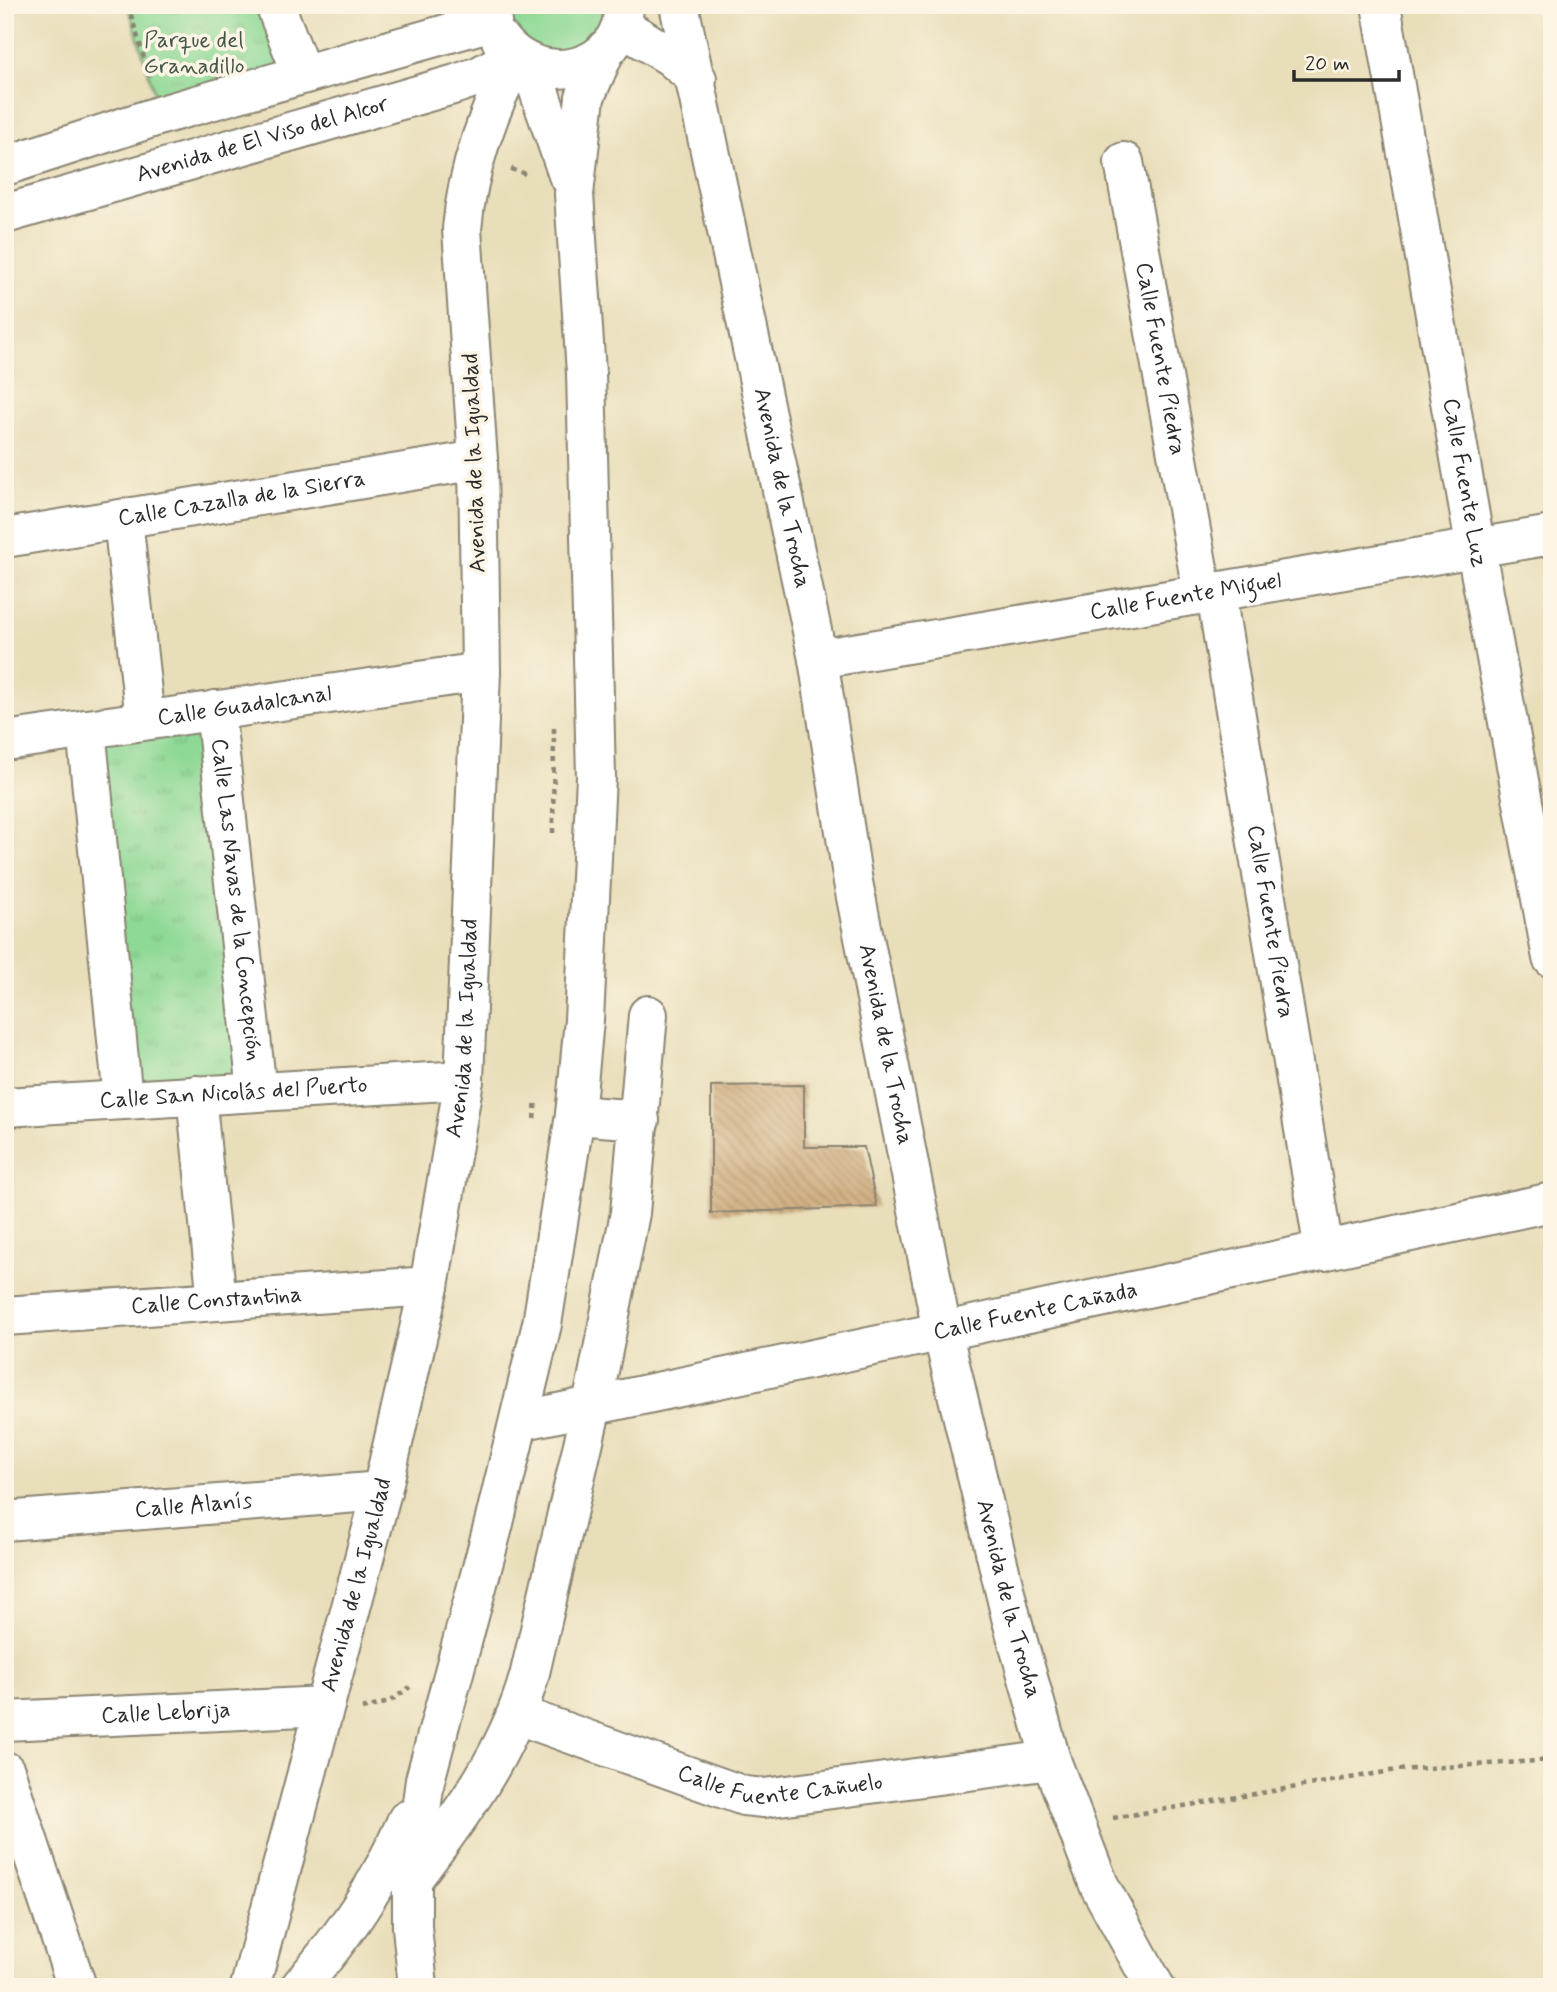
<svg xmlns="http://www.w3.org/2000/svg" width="1557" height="1992" font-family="Mynerve,sans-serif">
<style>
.green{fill:#8fd996;stroke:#5d8260;stroke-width:2}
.park{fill:url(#park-tufts);stroke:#5d8260;stroke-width:2}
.building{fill:url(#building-back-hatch)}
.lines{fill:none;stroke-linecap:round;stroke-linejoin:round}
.minor-casing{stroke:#8a8472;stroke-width:42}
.path{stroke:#8a8472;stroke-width:4.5;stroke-dasharray:5 5;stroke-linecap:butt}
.minor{stroke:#fff;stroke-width:38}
.labels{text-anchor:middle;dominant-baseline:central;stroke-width:7;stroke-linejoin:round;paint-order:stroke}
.park-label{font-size:23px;fill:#445646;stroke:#fcf5e5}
.street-label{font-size:23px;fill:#2b2b2b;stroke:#fcf5e5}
</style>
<defs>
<pattern id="park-tufts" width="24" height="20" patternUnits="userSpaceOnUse" patternTransform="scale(1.75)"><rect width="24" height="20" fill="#8fd996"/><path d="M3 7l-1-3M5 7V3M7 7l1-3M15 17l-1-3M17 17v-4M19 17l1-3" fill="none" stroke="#7cba81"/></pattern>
<pattern id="building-back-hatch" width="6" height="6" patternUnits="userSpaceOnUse" patternTransform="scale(1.75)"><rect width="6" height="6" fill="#d2b185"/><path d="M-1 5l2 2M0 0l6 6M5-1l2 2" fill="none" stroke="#b49873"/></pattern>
</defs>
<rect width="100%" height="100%" fill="#fcf5e5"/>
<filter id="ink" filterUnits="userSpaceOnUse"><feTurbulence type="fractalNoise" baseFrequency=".0143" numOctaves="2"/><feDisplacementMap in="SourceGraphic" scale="14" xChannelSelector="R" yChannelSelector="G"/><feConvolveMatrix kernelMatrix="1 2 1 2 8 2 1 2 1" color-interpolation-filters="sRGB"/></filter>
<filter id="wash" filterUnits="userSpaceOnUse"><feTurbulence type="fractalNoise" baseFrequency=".00686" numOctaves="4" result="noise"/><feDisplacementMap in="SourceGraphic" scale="28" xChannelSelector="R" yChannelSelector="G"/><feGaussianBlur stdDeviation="1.57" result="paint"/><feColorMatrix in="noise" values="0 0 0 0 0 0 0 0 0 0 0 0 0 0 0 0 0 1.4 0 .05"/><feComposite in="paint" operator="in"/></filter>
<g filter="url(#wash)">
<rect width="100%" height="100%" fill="#e9deba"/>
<path class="green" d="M500,5H612L611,18L573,57L520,46Z"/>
<g class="park">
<path d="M128,5H280L302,74L161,115Z"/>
<path d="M206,724L243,1079L133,1087L97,739Z"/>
</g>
<g id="blocks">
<path class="building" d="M804,1085V1147H864L877,1207L711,1213V1086Z"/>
</g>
</g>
<g filter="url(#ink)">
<use href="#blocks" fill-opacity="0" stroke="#8a8472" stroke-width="2"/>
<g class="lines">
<g class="minor-casing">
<g id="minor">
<path d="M275,5L302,74"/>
<path id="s1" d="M679,5L818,659L853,882L942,1331L1011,1617L1051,1760L1099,1885L1155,1987"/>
<path id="s2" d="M1381,5L1476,550L1552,958"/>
<path d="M621,26L670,56L697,79"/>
<path d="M501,40C539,90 623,73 624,5"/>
<path d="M530,65L568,175"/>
<path id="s3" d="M1124,162L1203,596"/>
<path d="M5,166L161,115L492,21"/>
<path id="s4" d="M5,214L456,84L479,76L515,56"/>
<path d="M123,519L145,720"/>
<path id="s5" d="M5,538L478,460"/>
<path id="s6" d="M1216,594L1324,1251"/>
<path id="s7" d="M818,659L1552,535"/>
<path id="s8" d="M215,710L257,1091"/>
<path d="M86,729L123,1100"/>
<path id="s9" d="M5,741L481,672"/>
<path d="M196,1095L217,1301"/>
<path id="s10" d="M5,1107L464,1080"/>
<path d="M575,1115L640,1120"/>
<path id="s11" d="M5,1316L429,1286"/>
<path id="s12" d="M520,1421L1552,1202"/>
<path id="s13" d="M5,1521L382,1491"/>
<path id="s14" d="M518,1715L744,1796L764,1798L1051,1760"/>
<path id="s15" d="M5,1721L325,1706"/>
<path d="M5,1771L77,1987"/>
<path d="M414,1877C462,1814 507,1754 529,1677L592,1406L630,1213L648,1015"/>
<path id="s16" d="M250,1987L382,1491L429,1286L464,1080L481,672L478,460L462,229C467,170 489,108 517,56"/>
<path d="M300,1987C347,1931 378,1887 407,1820"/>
<path d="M418,1987L412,1927V1879L425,1780L493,1527L542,1324L575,1115L584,1020L596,777L586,373L574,194L585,97L606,49"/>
</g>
</g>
<g class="path">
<path d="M128,5L151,81"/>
<path d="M511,169L529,175"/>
<path d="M553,833L554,727"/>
<path d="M534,1119L536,1100"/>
<path d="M362,1709L389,1702L410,1687"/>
<path d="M1113,1818L1397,1770L1552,1760"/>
</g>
<use href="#minor" class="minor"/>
</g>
</g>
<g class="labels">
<g class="park-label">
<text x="194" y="41">Parque del<tspan x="194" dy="26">Granadillo</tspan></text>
</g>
<g class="street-label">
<text stroke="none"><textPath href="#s4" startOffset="268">Avenida de El Viso del Alcor</textPath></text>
<text stroke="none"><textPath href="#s3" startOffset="200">Calle Fuente Piedra</textPath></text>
<text transform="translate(475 463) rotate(-92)">Avenida de la Igualdad</text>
<text stroke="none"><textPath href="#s2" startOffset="485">Calle Fuente Luz</textPath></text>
<text stroke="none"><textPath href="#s1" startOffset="494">Avenida de la Trocha</textPath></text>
<text stroke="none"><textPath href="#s5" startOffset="240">Calle Cazalla de la Sierra</textPath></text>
<text stroke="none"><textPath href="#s7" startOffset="373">Calle Fuente Miguel</textPath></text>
<text stroke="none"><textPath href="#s9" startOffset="242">Calle Guadalcanal</textPath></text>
<text stroke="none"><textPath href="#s8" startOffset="191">Calle Las Navas de la Concepción</textPath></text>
<text stroke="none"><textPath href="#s6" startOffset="332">Calle Fuente Piedra</textPath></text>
<text stroke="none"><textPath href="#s16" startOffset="984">Avenida de la Igualdad</textPath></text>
<text stroke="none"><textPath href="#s1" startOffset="1060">Avenida de la Trocha</textPath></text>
<text stroke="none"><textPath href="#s10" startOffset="229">Calle San Nicolás del Puerto</textPath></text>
<text stroke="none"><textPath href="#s11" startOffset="212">Calle Constantina</textPath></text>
<text stroke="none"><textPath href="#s12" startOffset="527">Calle Fuente Cañada</textPath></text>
<text stroke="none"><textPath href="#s13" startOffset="189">Calle Alanís</textPath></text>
<text stroke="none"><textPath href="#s16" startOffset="416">Avenida de la Igualdad</textPath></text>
<text stroke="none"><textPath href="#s1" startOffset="1628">Avenida de la Trocha</textPath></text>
<text stroke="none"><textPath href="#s15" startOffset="161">Calle Lebrija</textPath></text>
<text stroke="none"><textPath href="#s14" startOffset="275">Calle Fuente Cañuelo</textPath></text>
</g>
</g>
<rect width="1557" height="1992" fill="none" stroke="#fcf5e5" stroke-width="28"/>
<path d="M1294 70v10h105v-10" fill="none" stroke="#2b2b2b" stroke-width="3.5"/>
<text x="1305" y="70" font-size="21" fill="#2b2b2b" stroke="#fcf5e5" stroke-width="5" paint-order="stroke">20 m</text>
</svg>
